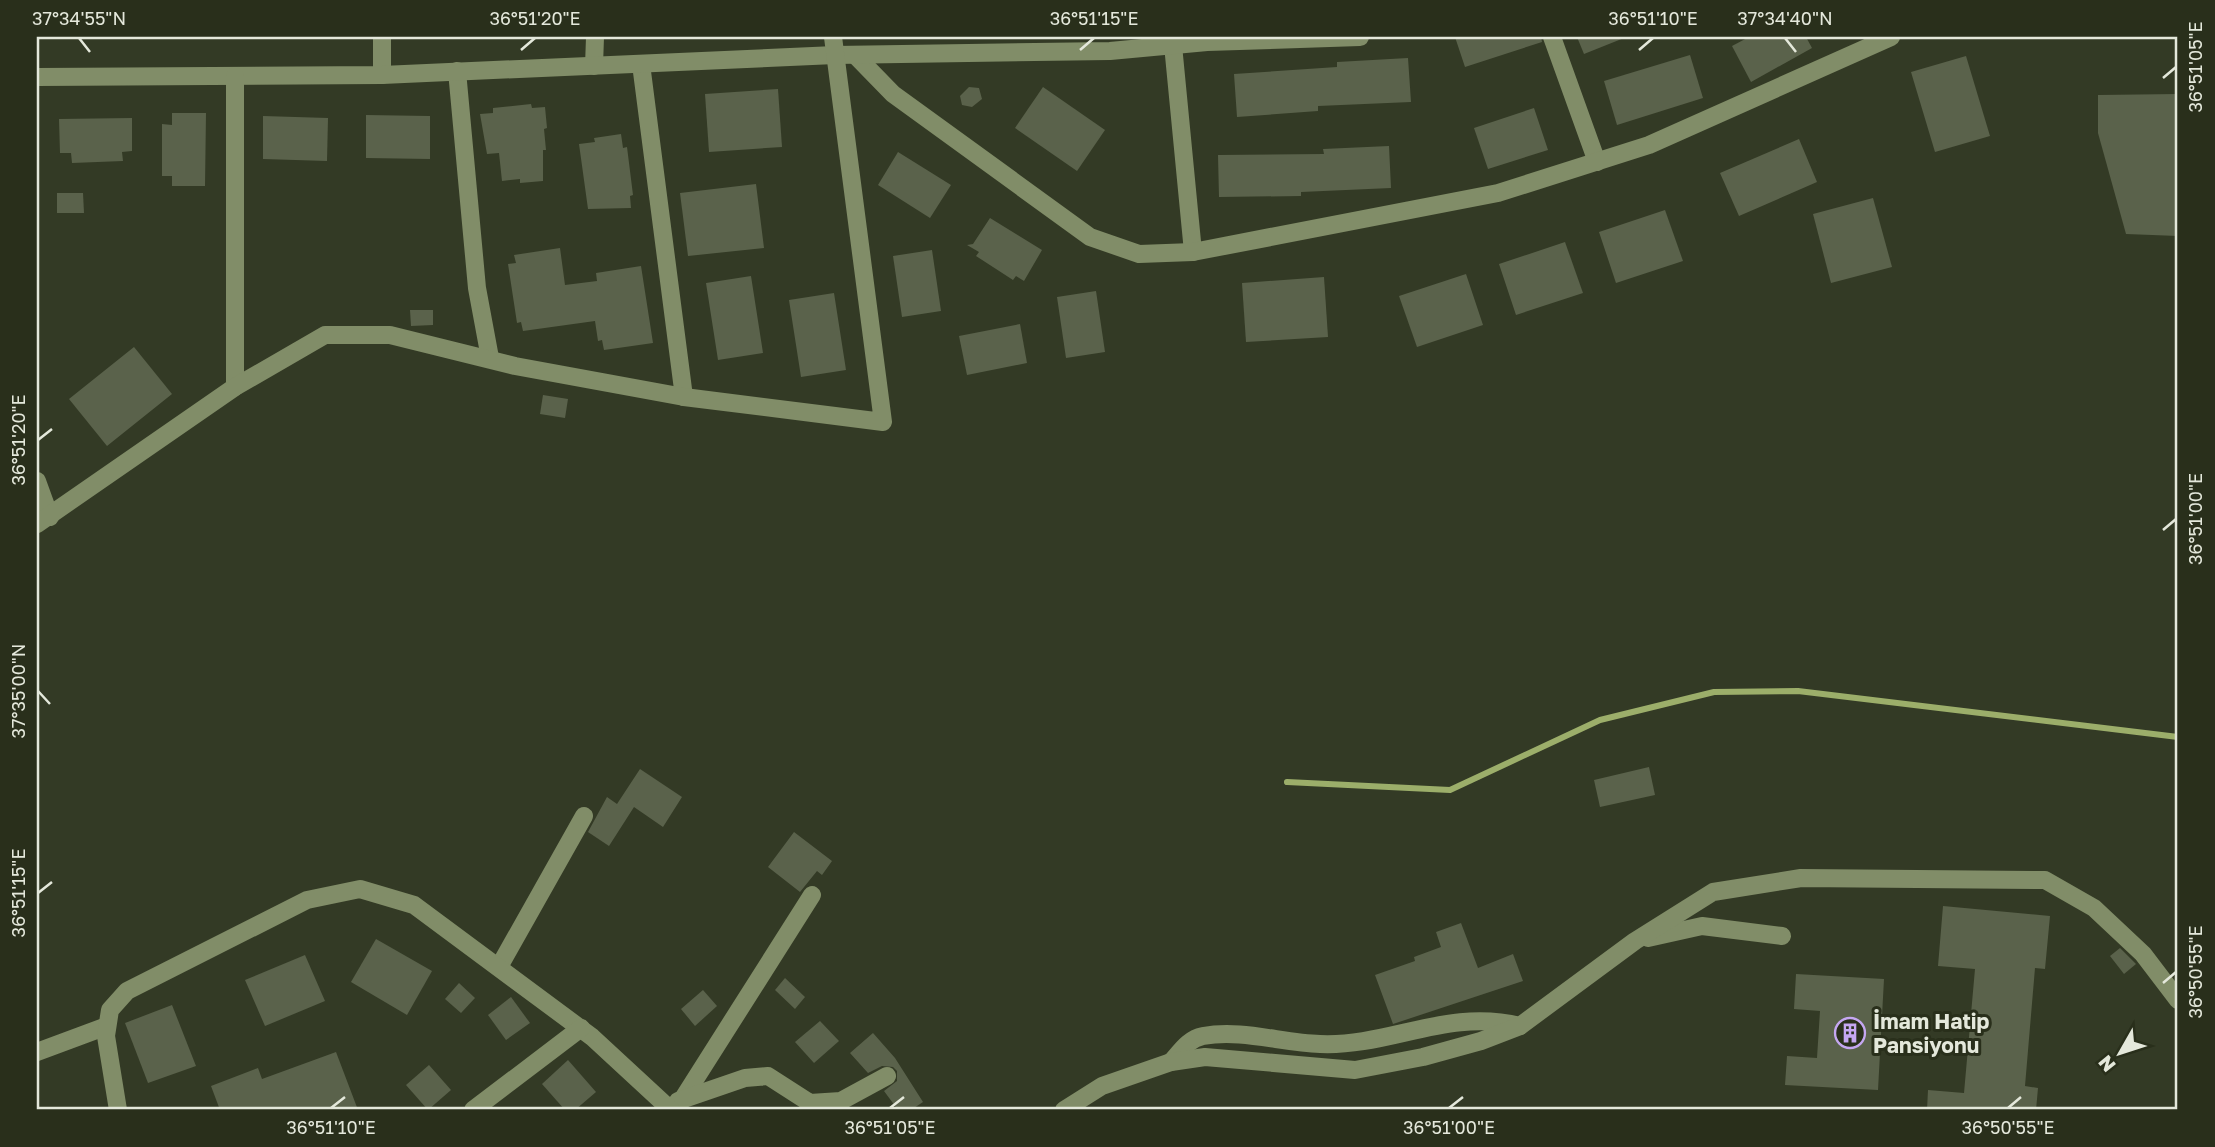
<svg xmlns="http://www.w3.org/2000/svg" width="2215" height="1147" font-family="'Golos Text',sans-serif">
<style>
.lines{fill:none;stroke-linecap:round;stroke-linejoin:round}
.stream{stroke:#9cae6a;stroke-width:6}
.building{fill:#5a624b}
.minor{stroke:#818d68;stroke-width:18}
.ticks{fill:none;stroke:#e4e8db;stroke-width:2.5}
.labels{text-anchor:middle;dominant-baseline:central;stroke-width:6;stroke-linejoin:round;paint-order:stroke}
.poi-label{font-size:21px;font-weight:bold;fill:#e4e8db;stroke:#292f1b;text-anchor:start}
.neatline{fill:none;stroke:#e4e8db;stroke-width:2.5}
.ticks-label{font-size:18px;text-anchor:middle;fill:#e4e8db}
</style>
<rect width="100%" height="100%" fill="#333a25"/>
<g class="lines">
<path class="stream" d="M1287,782L1450,790L1600,720L1714,692L1798,691L2178,737"/>
</g>
<g class="building">
<path d="M1455,37H1541L1542,42L1465,67Z"/>
<path d="M1577,37H1624V38L1584,54Z"/>
<path d="M1749,37H1806L1812,48L1751,82L1732,46Z"/>
<path d="M1690,55L1703,98L1617,125L1604,81Z"/>
<path d="M1966,56L1990,136L1935,152L1911,72Z"/>
<path d="M1408,58L1411,102L1318,106V111L1237,117L1234,74L1337,67V62Z"/>
<path d="M969,87L979,88L982,99L972,107L962,105L960,96Z"/>
<path d="M1043,87L1105,130L1077,171L1015,128Z"/>
<path d="M778,89L782,147L709,152L705,94Z"/>
<path d="M2178,94V236L2126,234L2098,133V95Z"/>
<path d="M531,104L532,108L545,107L547,128L544,129L546,150H543V181L520,183V179L502,181L499,153L487,154L480,114L493,113V108Z"/>
<path d="M1534,108L1548,150L1488,169L1474,128Z"/>
<path d="M172,113H206L205,186H172V176H162V124L172,125Z"/>
<path d="M366,115L430,116V159L366,158Z"/>
<path d="M263,116L328,118L327,161L263,159Z"/>
<path d="M132,118V151L122,152L123,161L72,163L71,153H60L59,119Z"/>
<path d="M621,134L623,148L627,147L633,195L630,196L631,208L588,209L579,144L595,142L594,138Z"/>
<path d="M1799,139L1817,182L1739,216L1720,173Z"/>
<path d="M1389,146L1391,188L1301,192V196L1219,197L1218,155L1324,154L1323,149Z"/>
<path d="M898,152L951,185L930,218L878,185Z"/>
<path d="M756,184L764,248L688,256L680,193Z"/>
<path d="M57,193H83L84,213H57Z"/>
<path d="M1873,198L1892,267L1831,283L1813,214Z"/>
<path d="M1665,210L1683,261L1616,283L1599,232Z"/>
<path d="M990,218L1042,250L1024,281L1016,276L1013,280L976,256L979,252L967,245L973,244Z"/>
<path d="M1565,242L1583,293L1516,315L1499,264Z"/>
<path d="M560,248L565,285L597,281L596,273L641,266L653,343L604,350L602,340L598,341L595,321L523,331L521,322L517,323L508,264L516,263L514,255Z"/>
<path d="M932,250L941,311L902,317L893,256Z"/>
<path d="M1466,274L1483,325L1417,347L1399,296Z"/>
<path d="M751,276L763,353L718,360L706,283Z"/>
<path d="M1324,277L1328,337L1246,342L1242,283Z"/>
<path d="M1096,291L1105,352L1066,358L1057,297Z"/>
<path d="M834,293L846,370L801,377L789,300Z"/>
<path d="M410,310H433V325L411,326Z"/>
<path d="M1020,324L1027,363L967,375L959,336Z"/>
<path d="M134,347L172,394L107,446L69,399Z"/>
<path d="M543,395L568,399L565,418L540,414Z"/>
<path d="M1649,767L1655,795L1600,807L1594,780Z"/>
<path d="M640,769L682,797L663,827L634,807L609,846L588,832L607,797L617,804Z"/>
<path d="M794,832L832,861L822,875L817,871L800,892L768,867Z"/>
<path d="M1943,906L2050,916L2045,969L2035,968L2025,1086L2038,1088L2036,1110H1927L1928,1090L1964,1093L1975,969L1938,966Z"/>
<path d="M1461,923L1478,968L1513,954L1523,981L1393,1024L1375,975L1415,961L1414,957L1441,947L1436,932Z"/>
<path d="M376,939L432,971L407,1015L351,982Z"/>
<path d="M2120,948L2136,964L2124,974L2110,956Z"/>
<path d="M305,955L325,1001L265,1026L245,980Z"/>
<path d="M1796,974L1884,979L1878,1090L1785,1085L1787,1056L1817,1058L1820,1011L1794,1009Z"/>
<path d="M785,978L805,997L795,1009L775,990Z"/>
<path d="M459,983L475,998L461,1013L445,999Z"/>
<path d="M703,990L717,1006L695,1026L681,1009Z"/>
<path d="M511,997L530,1023L506,1040L488,1015Z"/>
<path d="M172,1005L196,1066L148,1083L125,1023Z"/>
<path d="M820,1021L839,1041L814,1063L795,1042Z"/>
<path d="M873,1033L895,1058L923,1102L911,1110H898L884,1091L897,1081V1071L893,1067L882,1066L868,1073L850,1053Z"/>
<path d="M336,1052L358,1110H220L211,1086L258,1068L262,1079Z"/>
<path d="M568,1060L596,1092L575,1110H565L542,1084Z"/>
<path d="M429,1065L451,1090L428,1110L406,1085Z"/>
</g>
<g class="lines">
<g class="minor">
<path d="M1552,37L1597,162"/>
<path d="M1173,45L1193,252"/>
<path d="M855,55L893,94L1090,237L1139,254L1193,252L1498,193L1649,145L1891,37"/>
<path d="M641,64L684,397"/>
<path d="M594,66L595,37"/>
<path d="M457,71L477,288L490,358"/>
<path d="M382,75V37"/>
<path d="M37,77L382,75L835,55L1110,51L1207,42L1360,37"/>
<path d="M235,387V76"/>
<path d="M37,481L50,517"/>
<path d="M37,524L235,387L325,335H390L515,366L684,397L883,422L833,37"/>
<path d="M1648,938L1702,926L1782,936"/>
<path d="M499,967L584,816"/>
<path d="M37,1052L107,1026"/>
<path d="M1171,1062C1181,1051 1188,1039 1203,1036C1242,1029 1282,1043 1320,1044C1390,1047 1447,1008 1520,1026"/>
<path d="M682,1100L812,895"/>
<path d="M678,1101L745,1078L768,1076L810,1103L841,1101L887,1076"/>
<path d="M118,1110L106,1036L110,1010L127,991L307,900L360,889L414,905L592,1037L671,1110"/>
<path d="M473,1110L581,1028"/>
<path d="M1064,1110L1102,1086L1171,1062L1205,1057L1355,1070L1423,1057L1481,1041L1520,1026L1635,941L1713,892L1801,878L2045,880L2094,908L2143,954L2178,1000"/>
</g>
</g>
<path class="ticks" d="M79,38L90,52M1785,38L1796,52M521,50L535,38M1080,50L1094,38M1639,50L1653,38M2163,78L2176,67M38,440L52,429M2163,530L2176,519M38,691L50,704M38,893L52,882M2163,983L2176,972M331,1108L345,1097M890,1108L904,1097M1449,1108L1463,1097M2008,1108L2021,1097"/>
<defs>
<g id="building-ring" transform="scale(1.575)"><circle r="9.5" fill="#292f1b" stroke="#c5a7f1" stroke-width="1.5"/><path d="M-4-6H4V6H1V3H-1V6H-4ZM-2.5-4.3h1.7v1.8h-1.7ZM.8-4.3h1.7v1.8H.8ZM-2.5-1h1.7V.8h-1.7ZM.8-1h1.7V.8H.8Z" fill="#c5a7f1"/></g>
</defs>
<g fill-rule="evenodd">
<use href="#building-ring" x="1850" y="1033"/>
</g>
<g class="labels">
<g class="poi-label">
<text x="1873" y="1021">İmam Hatip<tspan x="1873" dy="24">Pansiyonu</tspan></text>
</g>
</g>
<rect width="2215" height="1147" fill="none" stroke="#292f1b" stroke-width="77"/>
<g transform="translate(2120 1053) rotate(231)" stroke="#292f1b" stroke-width="5" paint-order="stroke">
<path d="M0-5L12 26L0 18L-12 26Z" fill="#e4e8db"/>
<text y="-10" font-size="19" font-weight="bold" text-anchor="middle" fill="#e4e8db">N</text>
</g>
<rect x="38" y="38" width="2138" height="1070" class="neatline"/>
<g class="ticks-label">
<text x="79" y="25">37°34'55"N</text>
<text x="535" y="25">36°51'20"E</text>
<text x="1094" y="25">36°51'15"E</text>
<text x="1653" y="25">36°51'10"E</text>
<text x="1785" y="25">37°34'40"N</text>
<text transform="translate(2196 67) rotate(-90)" y="6">36°51'05"E</text>
<text transform="translate(19 440) rotate(-90)" y="6">36°51'20"E</text>
<text transform="translate(2196 519) rotate(-90)" y="6">36°51'00"E</text>
<text transform="translate(19 691) rotate(-90)" y="6">37°35'00"N</text>
<text transform="translate(19 893) rotate(-90)" y="6">36°51'15"E</text>
<text transform="translate(2196 972) rotate(-90)" y="6">36°50'55"E</text>
<text x="331" y="1134">36°51'10"E</text>
<text x="890" y="1134">36°51'05"E</text>
<text x="1449" y="1134">36°51'00"E</text>
<text x="2008" y="1134">36°50'55"E</text>
</g>
</svg>
